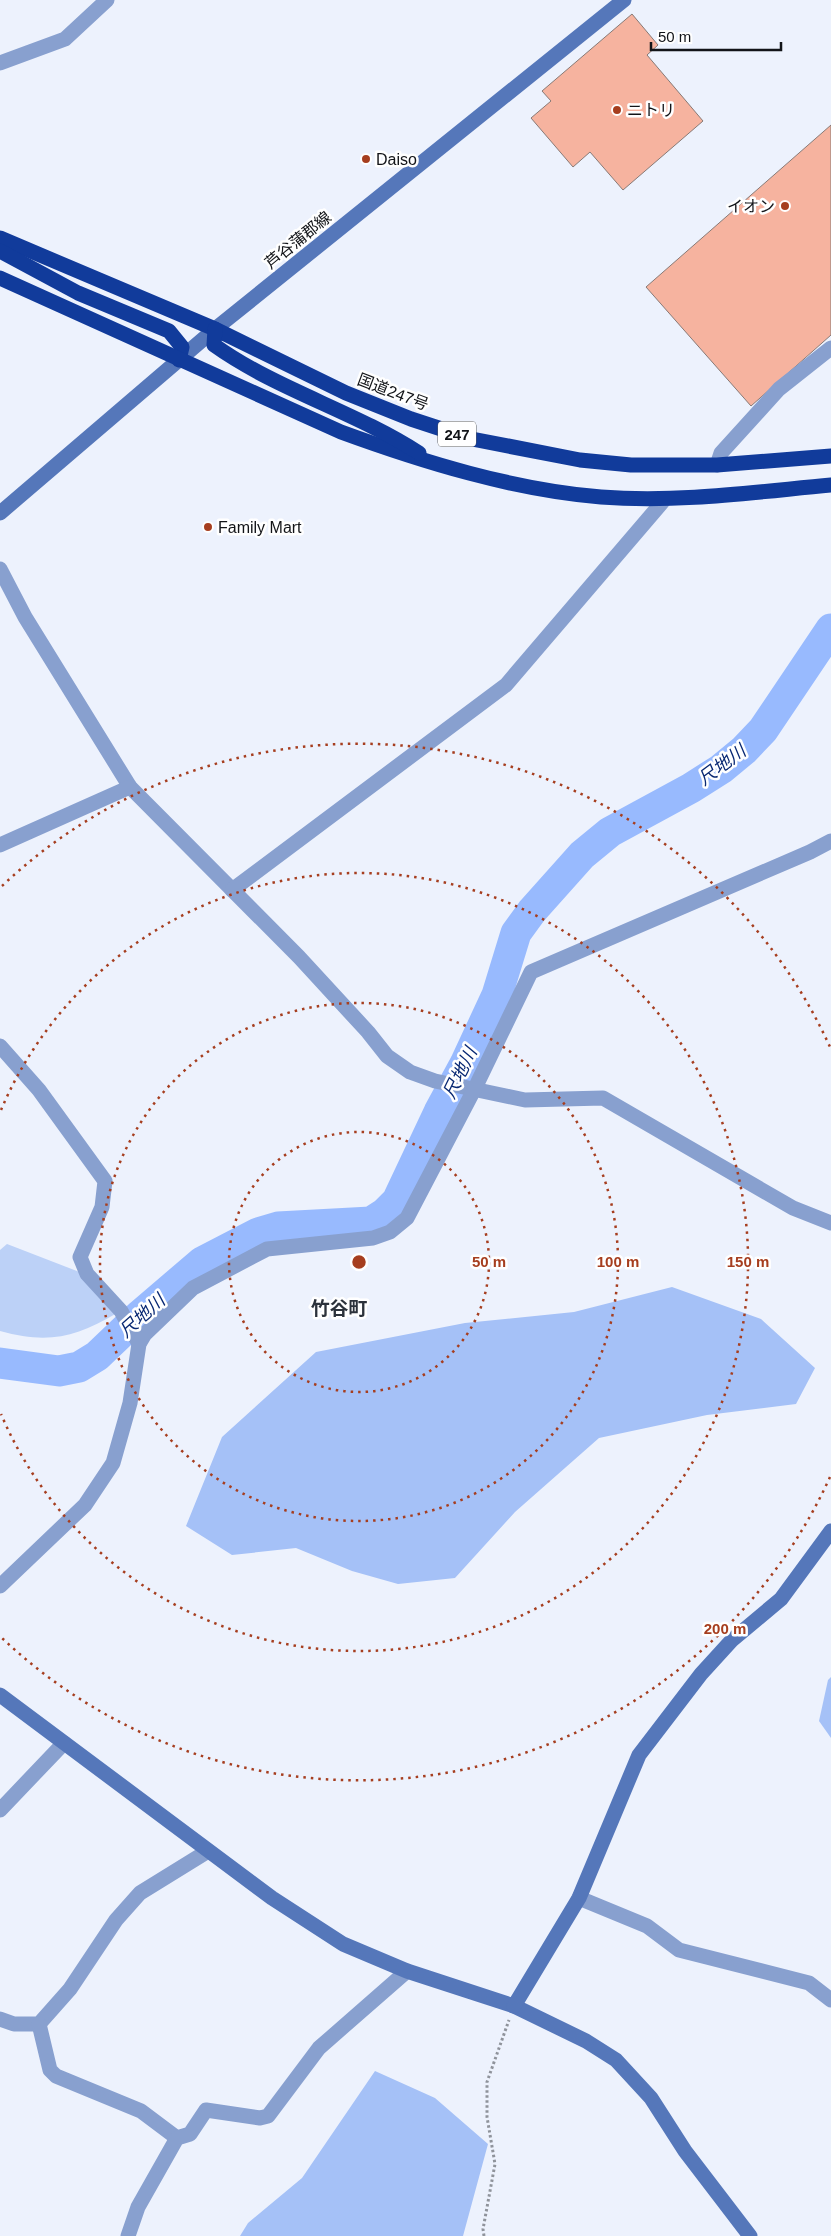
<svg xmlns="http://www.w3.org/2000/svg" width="831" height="2236" font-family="Arial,'Noto Sans JP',sans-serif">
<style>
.green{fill:#bcd1f7}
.forest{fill:#a5c1f7}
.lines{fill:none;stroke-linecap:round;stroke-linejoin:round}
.river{stroke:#98bafe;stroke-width:31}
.building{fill:#f6b39f;stroke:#887a76}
.path{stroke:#8f939b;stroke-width:3;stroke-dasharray:2.5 2.5;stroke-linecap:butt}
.street{stroke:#88a0cf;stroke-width:15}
.secondary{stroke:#5577ba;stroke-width:15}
.highway{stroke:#113b9b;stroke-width:15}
.ring{fill:none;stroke:#a63e1f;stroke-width:2.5;stroke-dasharray:2.5 5}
.poi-dot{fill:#a63e1f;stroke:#fff;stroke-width:2}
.labels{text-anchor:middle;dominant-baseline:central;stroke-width:5;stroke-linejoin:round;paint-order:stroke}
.shield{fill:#fff;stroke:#595a5d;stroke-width:1}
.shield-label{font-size:15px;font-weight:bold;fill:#121418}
.poi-label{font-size:16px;fill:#121418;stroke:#fff;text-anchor:start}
.street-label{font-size:16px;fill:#121418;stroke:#fff}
.water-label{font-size:18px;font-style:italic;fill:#082873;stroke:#fff}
.quarter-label{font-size:19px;font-weight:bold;fill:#2c323b;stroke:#fff}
.centre{fill:#a63e1f;stroke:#fff;stroke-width:2.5}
.ring-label{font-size:15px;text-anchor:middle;font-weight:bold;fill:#a63e1f;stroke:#fff;stroke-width:5;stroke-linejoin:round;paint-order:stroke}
</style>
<rect width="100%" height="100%" fill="#edf2fd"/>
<path class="green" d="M7,1244L82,1273L117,1313C75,1338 47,1344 0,1331V1250Z"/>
<g class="forest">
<path d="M672,1287L761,1319L815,1368L796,1404L707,1415L599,1438L515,1512L455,1578L398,1584L352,1571L296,1548L232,1555L186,1526L222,1437L316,1352L465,1323L574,1312Z"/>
<path d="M831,1677V1738L819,1721L828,1680Z"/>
<path d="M375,2071L435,2098L488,2144L463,2236H240L248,2223L302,2178Z"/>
</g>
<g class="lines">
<path class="river" d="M0,1363L59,1371L79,1367L97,1356L140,1315L202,1262L258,1233L278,1227L371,1222L385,1213L397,1201L439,1112L465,1064L497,995L516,933L532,911L582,855L610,832L691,788L721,769L744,750L763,730L831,629"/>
</g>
<g class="building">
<path d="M632,14L658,45L647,55L703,121L623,190L590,152L573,167L531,118L551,101L542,91Z"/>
<path d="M831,125V335L751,406L646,287Z"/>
</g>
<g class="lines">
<path class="path" d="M484,2236L483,2229L495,2164L487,2117V2082L509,2020"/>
<g class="street">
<path d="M0,63L65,39L107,0"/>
<path d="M717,465L721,453L779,389L831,348"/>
<path d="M0,569L25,617L130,787L299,957L368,1032L387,1056L410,1072L435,1081L525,1100L603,1098L793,1208L831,1223"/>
<path d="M0,845L130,787"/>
<path d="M232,890L506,685L665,499"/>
<path d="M0,1046L39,1090L105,1181L102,1207L80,1257L87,1274L121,1311L139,1344"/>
<path d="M0,1586L85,1505L113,1463L130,1403L139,1344L145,1334L193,1288L267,1249L373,1238L390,1232L407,1218L475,1088L531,972L810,852L831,841"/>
<path d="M0,1810L64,1743"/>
<path d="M579,1898L647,1926L679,1950L809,1983L831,2000"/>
<path d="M0,2019L14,2024H39L70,1989L116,1920L140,1893L208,1851"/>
<path d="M39,2024L50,2070L56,2076L141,2111L177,2138"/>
<path d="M128,2236L138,2207L177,2138L190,2134L206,2110L260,2118L268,2116L319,2048L407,1971"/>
</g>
<g class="secondary">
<path d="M0,513L215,329L624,0"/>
<path d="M0,1695L272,1898L343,1944L407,1971L514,2006L586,2041L616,2060L651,2098L685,2151L750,2236"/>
<path d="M514,2006L579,1898L639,1755L701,1674L732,1640L781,1599L831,1531"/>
</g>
<g class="highway">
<path d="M0,238L215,329L346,393L411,419L472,439L580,460L631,465H717L831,456"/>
<path d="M0,251L78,293L169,331L182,347L179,360"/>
<path d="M0,278L341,432C423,462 514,490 601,497C678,503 755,492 831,485"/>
<path d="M215,329L214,345C277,390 354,411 419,453"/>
</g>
</g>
<g class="ring">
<circle cx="359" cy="1262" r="130"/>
<circle cx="359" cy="1262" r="259"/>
<path d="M1 1110A389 389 0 1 1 1 1414"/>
<path d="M830 1477A518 518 0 0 1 2 1638M2 886A518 518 0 0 1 830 1047"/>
</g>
<g class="poi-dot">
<circle cx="617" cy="110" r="5"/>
<circle cx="366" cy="159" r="5"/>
<circle cx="785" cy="206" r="5"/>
<circle cx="208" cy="527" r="5"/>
</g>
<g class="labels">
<rect class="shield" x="438" y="421.5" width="38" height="25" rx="4"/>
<g class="shield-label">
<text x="457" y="434">247</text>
</g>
<g class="poi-label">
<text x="627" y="110">ニトリ</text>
<text x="376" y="159">Daiso</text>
<text x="775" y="206" text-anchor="end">イオン</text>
<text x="218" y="527">Family Mart</text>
</g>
<g class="street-label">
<text transform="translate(298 240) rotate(-39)">芦谷蒲郡線</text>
<text transform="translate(393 392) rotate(21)">国道247号</text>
</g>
<g class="water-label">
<text transform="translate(722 765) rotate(-37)">尺地川</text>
<text transform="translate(460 1073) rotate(-64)">尺地川</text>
<text transform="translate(142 1316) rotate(-42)">尺地川</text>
</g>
<g class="quarter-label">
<text x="339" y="1308">竹谷町</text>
</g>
</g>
<circle cx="359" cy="1262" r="8" class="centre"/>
<g class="ring-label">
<text x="489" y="1267">50 m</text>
<text x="618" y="1267">100 m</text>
<text x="748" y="1267">150 m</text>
<text x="725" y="1634">200 m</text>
</g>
<path d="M651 42v8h130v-8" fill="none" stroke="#121418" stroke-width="2.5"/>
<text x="658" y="42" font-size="15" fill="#121418" stroke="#ffffff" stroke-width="4" paint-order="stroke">50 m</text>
</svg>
